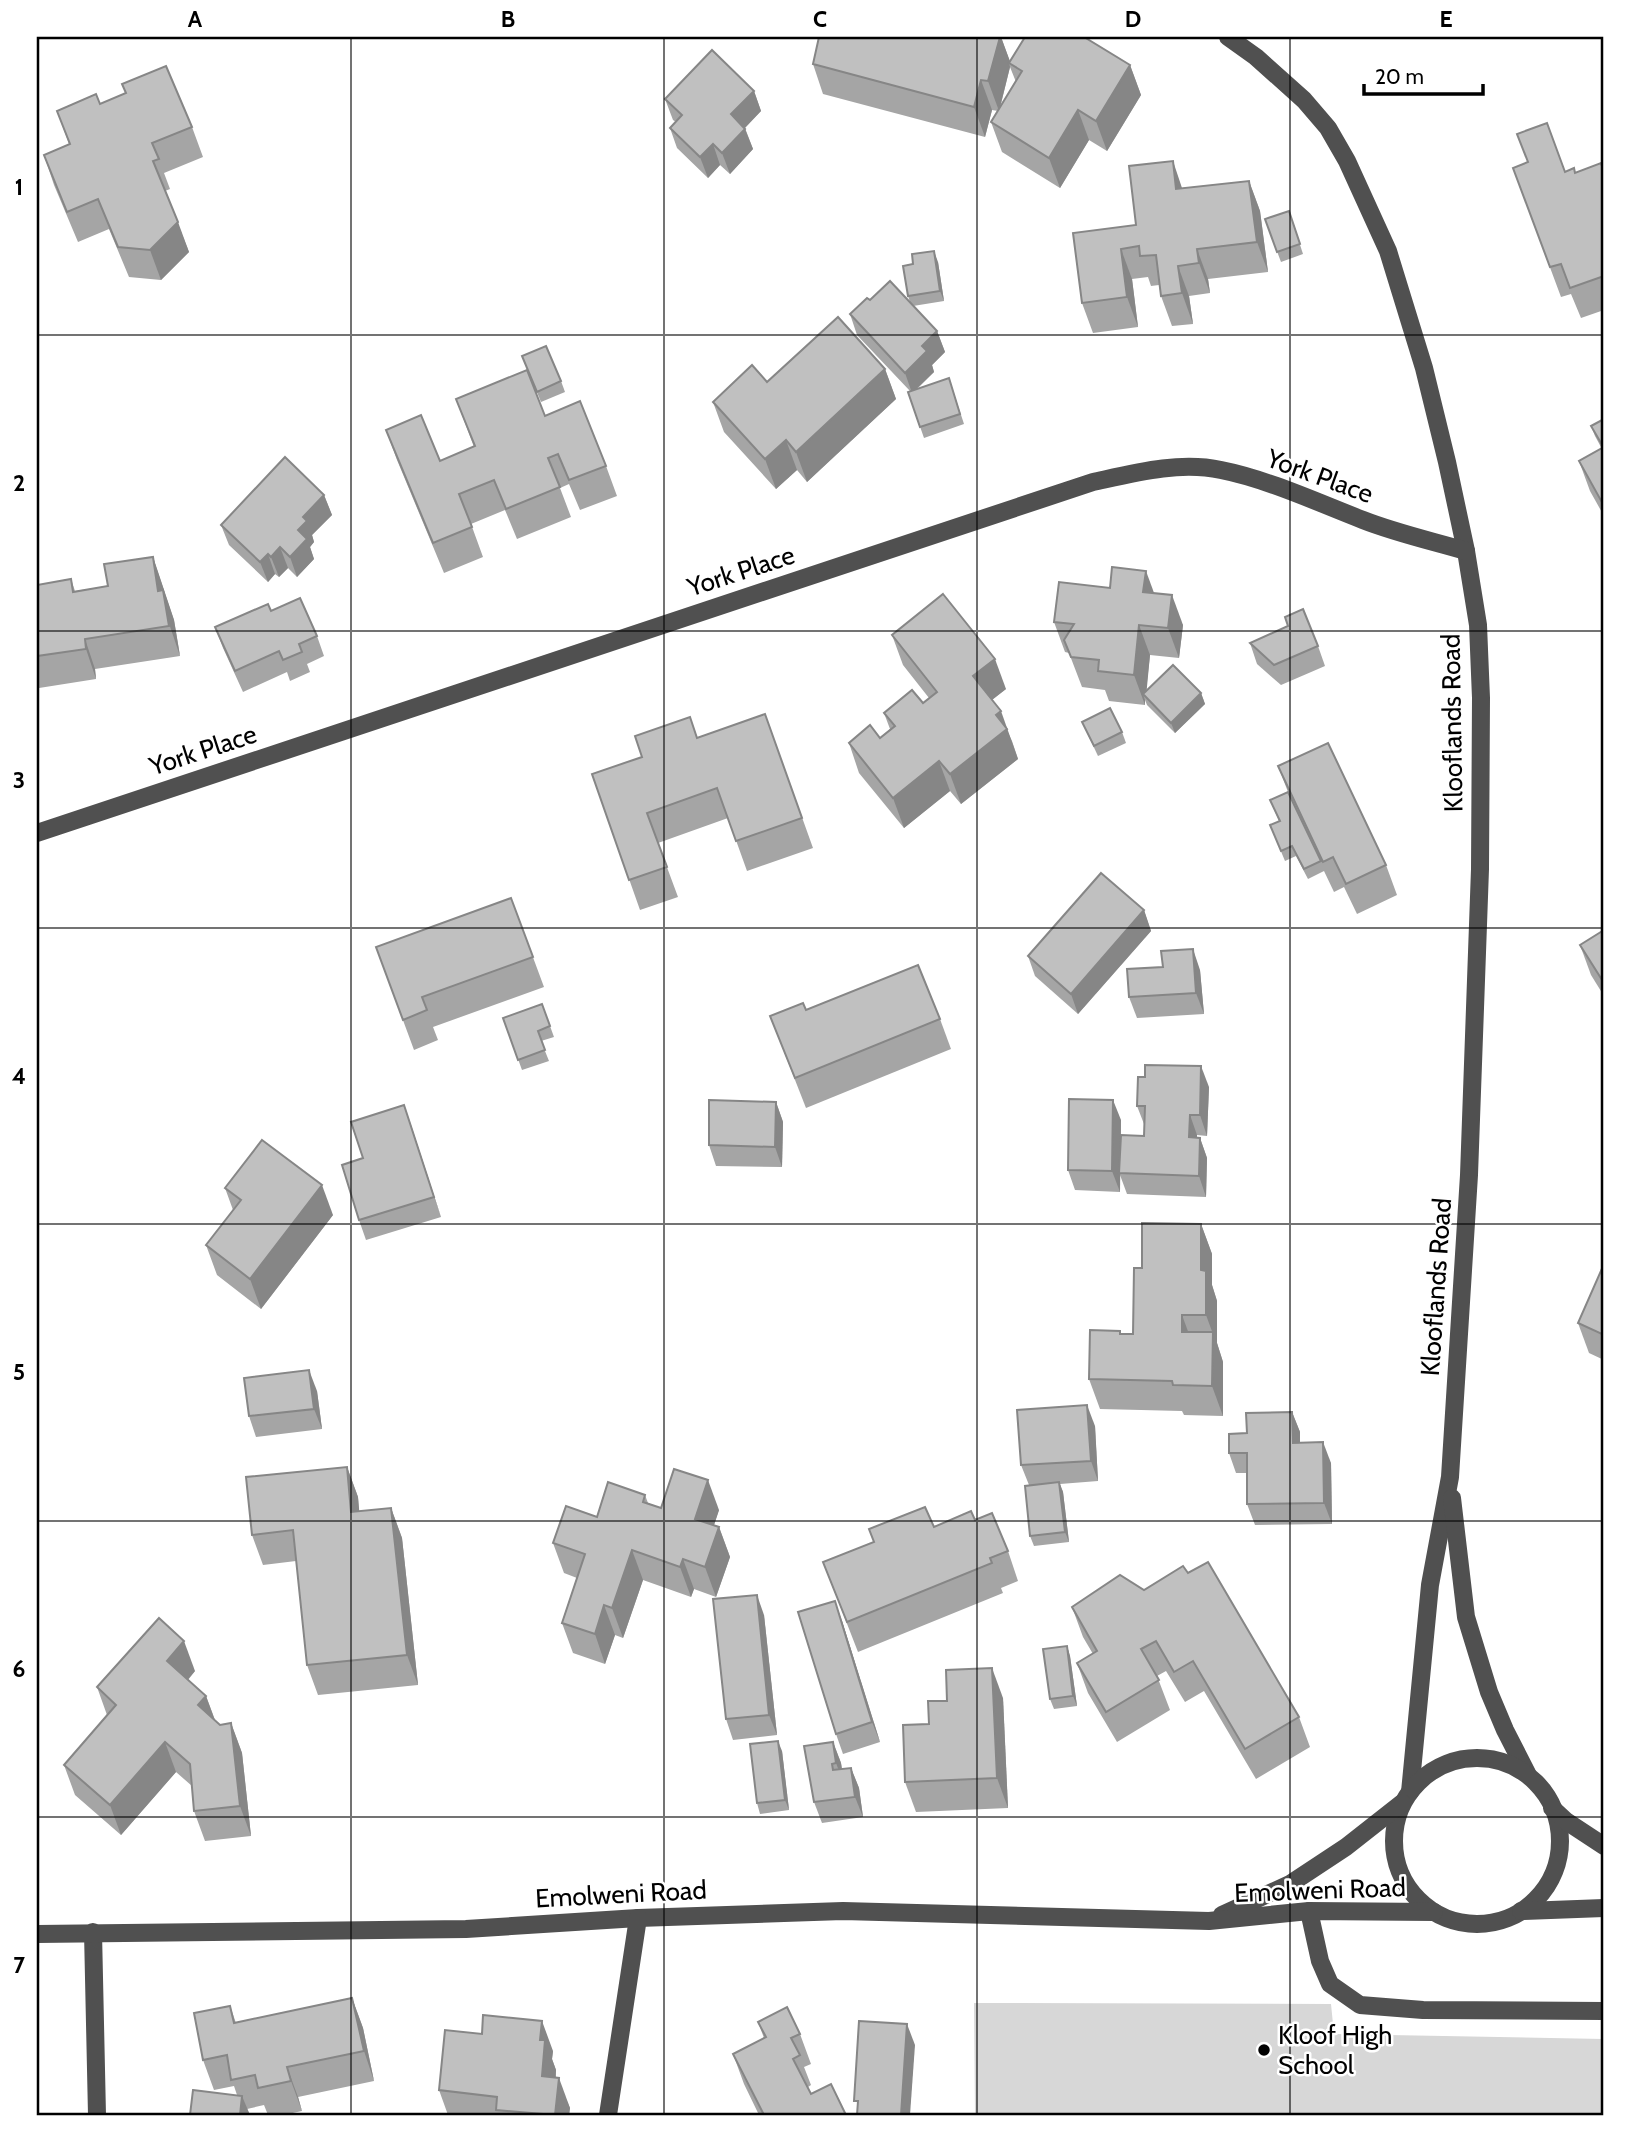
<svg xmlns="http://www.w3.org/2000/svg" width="1641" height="2152" font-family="Cabin,sans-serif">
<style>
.green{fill:#d7d7d7}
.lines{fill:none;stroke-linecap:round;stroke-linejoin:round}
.minor{stroke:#505050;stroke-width:18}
.wall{fill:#a5a5a5;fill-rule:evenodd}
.shaded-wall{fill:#868686}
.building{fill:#c0c0c0;stroke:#868686;stroke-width:2}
.grid{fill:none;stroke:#000;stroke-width:2;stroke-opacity:0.55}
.poi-dot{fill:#000;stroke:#fff;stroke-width:2.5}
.labels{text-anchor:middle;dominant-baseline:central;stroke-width:5;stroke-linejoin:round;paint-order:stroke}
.street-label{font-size:26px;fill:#000;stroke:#fff}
.poi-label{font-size:26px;fill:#000;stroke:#fff;text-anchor:start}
.neatline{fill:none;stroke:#000;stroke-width:2.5}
.grid-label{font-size:23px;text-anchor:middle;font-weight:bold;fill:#000}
</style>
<rect width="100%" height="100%" fill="#fff"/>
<path class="green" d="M974,2003L1331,2004L1334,2034L1604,2039V2115H975Z"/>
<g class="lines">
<g class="minor">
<path d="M1228,37L1256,57L1304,100L1328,128L1347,161L1388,251L1424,368L1447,462L1466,551L1478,625L1481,698L1480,869L1469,1175L1450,1477L1430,1585L1410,1792"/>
<path d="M37,833L1093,482C1134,473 1179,461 1221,470C1267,479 1319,503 1363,520C1396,533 1432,541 1466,551"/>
<path d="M1452,1498L1466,1617L1489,1692L1505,1730L1527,1773"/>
<circle cx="1477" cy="1841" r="83"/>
<path d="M1552,1808L1566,1821L1604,1846"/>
<path d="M1309,1911L1320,1961L1330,1984L1360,2005L1423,2010L1604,2011"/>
<path d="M1521,1911L1604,1908"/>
<path d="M1222,1915L1290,1884L1346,1847L1402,1803"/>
<path d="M93,1932L97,2115"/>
<path d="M37,1934L466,1929L638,1918L843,1911L1209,1921L1309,1911L1434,1912"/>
<path d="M608,2115L638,1918"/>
</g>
</g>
<g class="wall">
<path d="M1001,37L1010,62L1130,65L1141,95L1107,151L1089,140L1060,188L1002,152L991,122L998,111L992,110L985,137L823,94L813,64ZM1010,67L1016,82L1000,108Z"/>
<path d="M754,91L761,111L745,128L753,149L730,174L720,165L708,178L677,148L670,128L676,122L673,120L665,99Z"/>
<path d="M100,104L192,127L203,157L164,173L170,189L165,191L189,252L161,280L129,277L109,229L78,242L54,185L44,155L69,144L57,111Z"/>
<path d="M1513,168L1576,173H1604V310L1581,318L1571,294L1561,297Z"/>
<path d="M1249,181L1260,211L1268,272L1208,279L1210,293L1189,296L1193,324L1172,326L1161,296L1159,285L1151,286L1148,277L1132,279L1138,327L1093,333L1082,303L1136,225L1182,188Z"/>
<path d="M1289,211L1303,254L1281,262L1265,219Z"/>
<path d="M938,262L944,301L913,306L937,331L945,352L932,365L934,372L917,389L949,378L964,424L924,438L908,392L910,391L857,335L850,314L870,300L910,302L908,296Z"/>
<path d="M522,356L561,381L565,392L541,402Z"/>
<path d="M885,369L896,399L807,482L797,470L776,489L724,432L713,402L767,382Z"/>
<path d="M456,399L545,416L606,466L617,496L580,510L569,484L560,488L571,517L517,539L505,510L471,524L483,557L444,573L397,460L386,430L440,461L474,447Z"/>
<path d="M1604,419V516L1590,491L1579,461L1602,449L1595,436L1591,426Z"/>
<path d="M324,495L332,515L312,535L314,542L310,547L314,559L297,577L288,568L279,577L275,574L268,582L229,545L221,525Z"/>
<path d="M153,557L174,620L180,656L95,669L96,679L39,688L37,681V585L71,579L75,591L108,586Z"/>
<path d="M1154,593L1183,625L1179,658L1150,655L1146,691L1201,693L1205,704L1175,733L1147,705L1145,700V705L1109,701L1105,690L1082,687L1069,653L1065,652L1054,622Z"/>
<path d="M271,611L317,636L324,656L307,664L310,672L290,681L287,672L243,692L223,648L215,627Z"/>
<path d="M1288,626L1318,646L1325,666L1281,685L1257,664L1250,643Z"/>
<path d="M892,635L1006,689L992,700L1012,741L1018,759L961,804L950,791L904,828L859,773L849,743L880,738L890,729L884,713L923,703L929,698L903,665Z"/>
<path d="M765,714L813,848L747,871L728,818L658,843L678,897L640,910L592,774L642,757L690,717L697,738Z"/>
<path d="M1082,722L1122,732L1126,743L1098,756Z"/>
<path d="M1278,766L1386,865L1397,895L1357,914L1344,887L1334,892L1324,871L1308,879L1296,856L1285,861L1270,825L1279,821L1270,800L1288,792Z"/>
<path d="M511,898L544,987L433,1027L438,1040L414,1050L376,947Z"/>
<path d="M1144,910L1151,931L1078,1014L1035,976L1028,956Z"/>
<path d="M1604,930V996L1591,975L1580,945Z"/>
<path d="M1200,970L1204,1014L1137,1018L1129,997Z"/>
<path d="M542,1004L554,1037L541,1041L549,1061L522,1070L503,1018Z"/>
<path d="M806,1010L940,1019L951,1049L806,1108L770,1016Z"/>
<path d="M1209,1087L1207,1136L1197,1135V1137L1200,1138L1207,1158L1206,1197L1127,1194L1120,1175V1192L1075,1190L1068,1170L1121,1120V1135L1144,1136V1124L1137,1106Z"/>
<path d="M776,1102L783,1122L782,1167L716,1166L709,1145Z"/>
<path d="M404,1105L441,1217L366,1240L359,1220L363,1158Z"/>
<path d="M225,1188L333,1215L261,1309L217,1275L206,1245L233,1210Z"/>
<path d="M1201,1224L1212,1254V1285L1217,1301V1343L1223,1362V1416L1184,1415L1182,1411L1100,1409L1089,1379L1121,1334H1133L1142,1268Z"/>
<path d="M1604,1264V1360L1589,1353L1578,1323Z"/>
<path d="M317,1391L322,1429L256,1437L249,1416Z"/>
<path d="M1292,1412L1300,1432V1443L1331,1463L1332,1524L1255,1525L1247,1504V1473H1236L1229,1453L1247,1433Z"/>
<path d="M1095,1426L1098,1481L1060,1484L1063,1492L1069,1542L1034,1546L1030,1536L1029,1485L1021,1465Z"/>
<path d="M347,1467L358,1497L359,1511L391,1508L402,1538L418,1685L318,1695L307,1665L296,1561L263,1565L252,1535Z"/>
<path d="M645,1495L648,1503L661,1508L719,1510L714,1525L719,1527L730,1557L716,1597L694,1589L691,1597L643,1580L623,1638L615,1635L605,1664L573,1653L562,1623L577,1578L564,1573L553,1543L597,1517Z"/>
<path d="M934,1527L1008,1551L1018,1581L1001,1588L1003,1593L858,1652L823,1562Z"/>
<path d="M1188,1573L1299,1717L1310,1747L1256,1779L1204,1691L1185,1702L1166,1671L1157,1676L1170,1710L1117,1742L1088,1693L1077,1663L1093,1654L1083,1637L1072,1607L1144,1590Z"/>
<path d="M764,1615L777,1735L733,1740L726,1719Z"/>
<path d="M842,1621L880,1742L843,1754L836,1734Z"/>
<path d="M1067,1646L1070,1656L1077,1706L1054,1709L1050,1699Z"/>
<path d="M195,1671L188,1680L206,1696L215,1720L220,1725L231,1723L242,1753L251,1836L205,1841L194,1811L192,1786L176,1772L121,1835L75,1795L64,1765L107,1715L97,1687Z"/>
<path d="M1003,1698L1008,1808L916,1812L905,1782L929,1724Z"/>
<path d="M833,1742L841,1763L842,1769L851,1768L859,1788L863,1817L822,1823L814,1802Z"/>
<path d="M782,1751L789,1810L760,1814L757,1803Z"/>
<path d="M352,1998L363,2028L374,2081L298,2097L302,2111L283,2115H268L264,2105L247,2109L250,2115H190L237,2095L234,2086L214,2090L203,2060L230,2006L236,2023Z"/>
<path d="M758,2022L800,2034L811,2064L804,2067L811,2085L808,2087L811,2094L846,2115H759L744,2084L733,2054L764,2038Z"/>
<path d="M553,2051L552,2059L556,2070V2077L570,2108L569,2115H448L439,2090Z"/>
</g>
<g class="shaded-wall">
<path d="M1000,37H1001L1011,64L1009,63L1010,67L999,111L988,81Z"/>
<path d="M1130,65L1141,95L1107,151L1096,121Z"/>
<path d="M981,80L992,110L985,137L974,107Z"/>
<path d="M754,91L761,111L738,135L731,114Z"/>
<path d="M1078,110L1089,140L1060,188L1049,158Z"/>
<path d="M745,129L753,149L730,174L722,153Z"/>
<path d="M713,144L720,165L708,178L700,157Z"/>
<path d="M1173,161L1183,191L1176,189Z"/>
<path d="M1249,181L1260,211L1268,272L1257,242Z"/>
<path d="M178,222L189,252L161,280L150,250Z"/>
<path d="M1121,249L1132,279L1138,327L1127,297Z"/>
<path d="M1197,249L1208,279L1210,293L1199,263Z"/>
<path d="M934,251L938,262L944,301L940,291Z"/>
<path d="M1178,266L1189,296L1193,324L1182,293Z"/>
<path d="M937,331L945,352L932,365L934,372L912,393L905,373L922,346Z"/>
<path d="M885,369L896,399L807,482L796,452Z"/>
<path d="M786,440L797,470L776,489L765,459Z"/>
<path d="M324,495L332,515L312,535L314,542L310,547L314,559L297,577L290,557L303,517Z"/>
<path d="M280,547L288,568L279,577L271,557Z"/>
<path d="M268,554L275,574L268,582L260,562Z"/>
<path d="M153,557L174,620L180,656L158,591Z"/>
<path d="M1146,571L1157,601L1143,592Z"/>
<path d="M1172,595L1183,625L1179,658L1168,628Z"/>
<path d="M1139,625L1150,655L1146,697L1143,694L1145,700V705L1134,675Z"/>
<path d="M85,639L95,669L96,679L86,649Z"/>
<path d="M995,659L1006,689L984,706L973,676Z"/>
<path d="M1201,693L1205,704L1175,733L1171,723Z"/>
<path d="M1001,711L1018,759L961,804L950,774L996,715Z"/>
<path d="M939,761L950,791L904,828L893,798Z"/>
<path d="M1144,910L1151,931L1078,1014L1071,994Z"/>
<path d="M1193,949L1200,970L1204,1014L1196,993Z"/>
<path d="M1201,1066L1209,1087L1207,1136L1200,1115Z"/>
<path d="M1113,1100L1121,1120L1120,1192L1112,1171Z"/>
<path d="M776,1102L783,1122L782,1167L775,1147Z"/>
<path d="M404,1105L411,1125L441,1217L434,1197Z"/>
<path d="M1190,1115L1197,1135V1157L1189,1137Z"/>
<path d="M1200,1138L1207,1158L1206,1197L1199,1176Z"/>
<path d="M322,1185L333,1215L261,1309L250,1279Z"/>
<path d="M1201,1224L1212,1254V1285L1217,1301V1343L1223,1362V1416L1212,1386L1213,1334L1206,1315L1201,1270Z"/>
<path d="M1182,1315L1193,1345L1182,1332Z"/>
<path d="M309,1370L317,1391L322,1429L314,1409Z"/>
<path d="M1087,1405L1095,1426L1098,1481L1091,1461Z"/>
<path d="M1292,1412L1300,1432V1463L1293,1443Z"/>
<path d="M1323,1442L1331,1463L1332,1524L1324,1503Z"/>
<path d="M347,1467L358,1497L362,1542L351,1512Z"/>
<path d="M708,1480L719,1510L706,1549L695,1519Z"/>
<path d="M1059,1482L1063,1492L1069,1542L1065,1532Z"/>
<path d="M391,1508L402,1538L418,1685L407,1655Z"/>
<path d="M719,1527L730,1557L716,1597L705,1567Z"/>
<path d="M632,1550L643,1580L623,1638L612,1608Z"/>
<path d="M683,1559L694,1589L691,1597L680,1567Z"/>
<path d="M757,1595L764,1615L777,1735L769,1715Z"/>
<path d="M835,1601L842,1621L880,1742L872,1722Z"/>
<path d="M604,1605L615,1635L605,1664L595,1634Z"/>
<path d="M184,1641L195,1671L178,1691L167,1661Z"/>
<path d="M1067,1646L1070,1656L1077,1706L1073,1696Z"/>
<path d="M992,1668L1003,1698L1008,1808L997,1778Z"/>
<path d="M206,1696L217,1726L198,1705Z"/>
<path d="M231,1723L242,1753L251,1836L240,1806Z"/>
<path d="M778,1741L782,1751L789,1810L785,1800Z"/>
<path d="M165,1742L176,1772L121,1835L110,1805Z"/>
<path d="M833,1742L841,1763L844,1784L836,1763Z"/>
<path d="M851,1768L859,1788L863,1817L855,1797Z"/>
<path d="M352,1998L363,2028L374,2081L364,2051Z"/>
<path d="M542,2021L553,2051L552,2059L556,2070L553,2106L542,2076L540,2040Z"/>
<path d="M907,2024L915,2045L910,2115H901Z"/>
<path d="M287,2067L298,2097L302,2111L291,2081Z"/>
<path d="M559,2078L570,2108L569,2115H555Z"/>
<path d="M242,2096L250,2115H240Z"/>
</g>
<g class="building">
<path d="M819,37H1000L988,81L981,80L974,107L813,64Z"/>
<path d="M1025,37H1084L1130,65L1096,121L1078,110L1049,158L991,122L1022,71L1009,63Z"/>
<path d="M712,50L754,91L731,114L745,129L722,153L713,144L700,157L670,128L682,115L665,99Z"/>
<path d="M166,66L192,127L152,143L159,159L153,161L178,222L150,250L118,247L98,199L67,212L44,155L70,144L57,111L96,94L100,104L126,93L122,84Z"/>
<path d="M1547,123L1565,172L1574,168L1575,173L1601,163L1604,173V276L1570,288L1561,264L1550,267L1513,168L1528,162L1517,134Z"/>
<path d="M1173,161L1176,189L1249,181L1257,242L1197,249L1199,263L1178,266L1182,293L1161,296L1156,255L1140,256L1139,246L1121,249L1127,297L1082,303L1073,233L1136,225L1129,166Z"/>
<path d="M1289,211L1300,244L1277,252L1265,219Z"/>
<path d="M934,251L940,291L908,296L903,266L913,264L912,254Z"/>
<path d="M890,281L937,331L922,346L927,351L905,373L850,314L867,298L870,300Z"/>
<path d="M838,317L885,369L796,452L786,440L765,459L713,402L752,365L767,382Z"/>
<path d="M546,346L561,381L537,392L522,356Z"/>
<path d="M527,370L545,416L580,401L606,466L569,480L558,454L548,458L560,487L506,509L494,480L459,494L472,527L433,543L386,430L421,415L440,461L475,446L456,399Z"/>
<path d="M949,378L960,414L920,427L908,392Z"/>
<path d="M1604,419V448L1591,426Z"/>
<path d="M1604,447V506L1579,461Z"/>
<path d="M285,457L324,495L303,517L307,521L298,530L307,539L290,557L280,547L271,557L268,554L260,562L221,525Z"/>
<path d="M153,557L158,591L163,590L169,626L85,639L86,649L37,656V585L71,579L73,592L108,586L104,564Z"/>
<path d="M1112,567L1146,571L1143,592L1172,595L1168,628L1139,625L1134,675L1098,671L1099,660L1071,657L1064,640L1074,624L1054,622L1059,582L1110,588Z"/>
<path d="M943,594L995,659L973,676L1001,711L996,715L1007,729L950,774L939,761L893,798L849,743L870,725L880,738L895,726L884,713L912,690L923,703L937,692L892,635Z"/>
<path d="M300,598L317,636L299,644L302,652L283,660L279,651L235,671L215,627L268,604L271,611Z"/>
<path d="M1303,609L1318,646L1274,665L1250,643L1288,626L1285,617Z"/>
<path d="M1173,665L1201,693L1171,723L1143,694Z"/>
<path d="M1110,708L1122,732L1094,746L1082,722Z"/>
<path d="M765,714L802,818L736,841L717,788L647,813L667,867L629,880L592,774L642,757L635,736L690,717L697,738Z"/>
<path d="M1328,743L1386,865L1346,884L1333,857L1323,862L1278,766Z"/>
<path d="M1288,792L1321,861L1304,869L1292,846L1281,851L1270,825L1280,821L1270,800Z"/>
<path d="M1101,873L1144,910L1071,994L1028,956Z"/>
<path d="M511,898L533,957L422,997L427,1010L403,1020L376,947Z"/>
<path d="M1604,930V983L1580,945Z"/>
<path d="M1193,949L1196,993L1129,997L1127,969L1163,967L1161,951Z"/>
<path d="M918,965L940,1019L795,1078L770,1016L803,1003L806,1010Z"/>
<path d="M542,1004L550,1026L538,1031L545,1050L518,1060L503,1018Z"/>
<path d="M1145,1065L1201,1066L1200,1115H1190L1189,1137L1200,1138L1199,1176L1119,1173L1121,1135L1144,1136L1145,1106H1137L1138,1077H1145Z"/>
<path d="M1069,1099L1113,1100L1112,1171L1068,1170Z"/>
<path d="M709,1100L776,1102L775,1147L709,1145Z"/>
<path d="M404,1105L434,1197L359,1220L342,1165L363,1158L351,1122Z"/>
<path d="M262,1140L322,1185L250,1279L206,1245L241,1200L225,1188Z"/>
<path d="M1142,1223L1201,1224V1270L1206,1271V1315H1182V1332H1213L1212,1386L1173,1385L1172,1381L1089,1379L1090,1330L1120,1331V1334H1133L1134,1268H1142Z"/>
<path d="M1604,1264V1335L1578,1323Z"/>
<path d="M309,1370L314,1409L249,1416L244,1378Z"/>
<path d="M1087,1405L1091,1461L1021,1465L1017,1410Z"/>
<path d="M1292,1412L1293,1443L1323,1442L1324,1503L1247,1504V1453H1229V1434L1247,1433L1246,1413Z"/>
<path d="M347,1467L351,1512L391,1508L407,1655L307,1665L293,1530L252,1535L246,1477Z"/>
<path d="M674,1469L708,1480L695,1519L719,1527L705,1567L683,1559L680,1567L632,1550L612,1608L604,1605L595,1634L562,1623L585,1554L553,1543L566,1506L597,1517L608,1482L645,1495L643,1502L661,1508Z"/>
<path d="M1059,1482L1065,1532L1030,1536L1025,1486Z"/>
<path d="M925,1507L934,1527L971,1511L975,1520L992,1513L1008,1551L990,1558L992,1563L847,1622L823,1562L874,1542L869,1529Z"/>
<path d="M1208,1562L1299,1717L1245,1749L1193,1661L1174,1672L1156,1641L1141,1649L1159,1680L1106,1712L1077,1663L1097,1651L1072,1607L1120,1575L1144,1590L1183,1566L1188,1573Z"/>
<path d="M757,1595L769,1715L726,1719L713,1599Z"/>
<path d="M835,1601L872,1722L836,1734L798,1612Z"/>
<path d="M159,1618L184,1641L167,1661L206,1696L198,1705L220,1725L231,1723L240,1806L194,1811L190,1764L165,1742L110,1805L64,1765L116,1705L97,1687Z"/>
<path d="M1067,1646L1073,1696L1050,1699L1043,1649Z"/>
<path d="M992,1668L997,1778L905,1782L903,1725L929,1724L928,1701H947L946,1670Z"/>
<path d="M778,1741L785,1800L757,1803L750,1744Z"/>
<path d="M833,1742L836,1763L832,1764L833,1770L851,1768L855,1797L814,1802L804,1746Z"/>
<path d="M352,1998L364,2051L287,2067L291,2081L258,2088L255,2075L231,2080L227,2055L203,2060L194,2013L230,2006L234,2023Z"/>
<path d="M787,2007L800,2034L791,2038L800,2055L793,2059L811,2094L831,2084L846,2115H764L733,2054L766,2037L758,2022Z"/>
<path d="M483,2015L542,2021L540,2040H545L542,2076L559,2078L555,2115L496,2110L497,2097L439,2090L445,2030L482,2034Z"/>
<path d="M859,2021L907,2024L901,2115H857L858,2101H854Z"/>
<path d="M193,2090L242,2096L240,2115H190Z"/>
</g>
<path class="grid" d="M351,37V2115M664,37V2115M977,37V2115M1290,37V2115M37,335H1604M37,631H1604M37,928H1604M37,1224H1604M37,1521H1604M37,1817H1604"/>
<circle class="poi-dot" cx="1264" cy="2050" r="7"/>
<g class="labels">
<g class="street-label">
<text transform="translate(1320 476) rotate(20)">York Place</text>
<text transform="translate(741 571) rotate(-18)">York Place</text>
<text transform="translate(1452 723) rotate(-91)">Klooflands Road</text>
<text transform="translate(203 750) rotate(-18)">York Place</text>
<text transform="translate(1436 1287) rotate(-86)">Klooflands Road</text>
<text transform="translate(1320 1890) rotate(-2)">Emolweni Road</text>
<text transform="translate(621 1894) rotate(-3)">Emolweni Road</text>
</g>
<g class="poi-label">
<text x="1278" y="2035">Kloof High<tspan x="1278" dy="30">School</tspan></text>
</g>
</g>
<rect width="1641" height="2152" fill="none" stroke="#ffffff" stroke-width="77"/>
<path d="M1364 84v10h119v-10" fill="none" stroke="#000000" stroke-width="3.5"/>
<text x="1375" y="84" font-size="21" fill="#000000" stroke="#ffffff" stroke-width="5" paint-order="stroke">20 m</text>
<rect x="38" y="38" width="1564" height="2076" class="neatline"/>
<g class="grid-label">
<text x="195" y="27">A</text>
<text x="508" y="27">B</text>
<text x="820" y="27">C</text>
<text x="1133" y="27">D</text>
<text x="1446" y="27">E</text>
<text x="19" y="195">1</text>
<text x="19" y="491">2</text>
<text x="19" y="788">3</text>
<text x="19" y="1084">4</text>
<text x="19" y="1380">5</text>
<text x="19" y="1677">6</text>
<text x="19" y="1973">7</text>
</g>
</svg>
